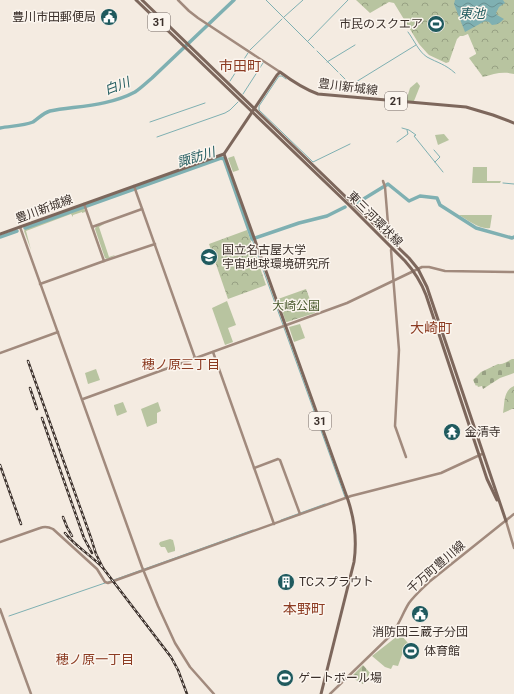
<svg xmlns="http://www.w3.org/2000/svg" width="514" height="694" font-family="Roboto,'Noto Sans JP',sans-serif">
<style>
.green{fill:#b8c4a0}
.forest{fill:url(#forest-crowns)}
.cemetery{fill:url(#cemetery-stones)}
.water{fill:url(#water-waves)}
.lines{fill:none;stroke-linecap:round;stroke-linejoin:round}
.stream{stroke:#7fb0b2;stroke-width:1}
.river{stroke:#7fb0b2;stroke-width:3.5}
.secondary{stroke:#a18a7d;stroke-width:2.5}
.primary{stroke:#7d675c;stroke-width:3}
.rail-casing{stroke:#3b302b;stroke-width:2.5}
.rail{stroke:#fbf5ee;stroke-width:1;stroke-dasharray:3;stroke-linecap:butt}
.labels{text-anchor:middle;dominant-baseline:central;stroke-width:3;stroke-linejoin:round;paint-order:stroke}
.shield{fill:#fbf5ee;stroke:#756b66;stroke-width:1}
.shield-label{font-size:11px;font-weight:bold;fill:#3b302b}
.poi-label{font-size:12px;fill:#3b302b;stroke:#fbf5ee;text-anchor:start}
.street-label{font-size:12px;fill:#3b302b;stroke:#fbf5ee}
.park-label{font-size:12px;fill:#4a5a2e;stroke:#fbf5ee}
.water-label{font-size:13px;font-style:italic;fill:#1f5a5e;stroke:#fbf5ee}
.neighbourhood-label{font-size:13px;fill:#8c3b22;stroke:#fbf5ee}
.quarter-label{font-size:14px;fill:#8c3b22;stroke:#fbf5ee}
</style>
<defs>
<pattern id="forest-crowns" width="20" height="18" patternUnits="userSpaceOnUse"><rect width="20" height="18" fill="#b8c4a0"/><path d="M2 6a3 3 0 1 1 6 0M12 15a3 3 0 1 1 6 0" fill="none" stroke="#97a083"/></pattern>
<pattern id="cemetery-stones" width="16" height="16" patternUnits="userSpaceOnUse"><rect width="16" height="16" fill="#b8c4a0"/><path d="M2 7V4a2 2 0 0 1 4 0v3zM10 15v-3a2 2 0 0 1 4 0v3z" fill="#97a083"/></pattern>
<pattern id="water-waves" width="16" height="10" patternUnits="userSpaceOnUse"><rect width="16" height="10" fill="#7fb0b2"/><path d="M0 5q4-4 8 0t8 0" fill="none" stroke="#699091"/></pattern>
</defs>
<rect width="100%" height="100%" fill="#f4ebe1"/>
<g class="green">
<path d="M417,82L420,86L414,101H406L410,88Z"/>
<path d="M444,134L449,140L438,145L435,135Z"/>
<path d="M234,156L239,170L233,172L228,158Z"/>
<path d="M473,167H487V181H501L500,183H472Z"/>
<path d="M82,208L85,210V212L82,213V212L73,215V217L71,214L26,231L31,250L24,231L25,229Z"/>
<path d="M459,215H492L490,228C480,230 468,220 459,215Z"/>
<path d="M103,224H104L99,227L109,257L115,255L114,256L107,259L105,258L95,229L96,226Z"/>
<path d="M227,301L236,325L228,328L233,342L225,345L212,308Z"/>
<path d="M300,324L305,338L294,342L289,327Z"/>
<path d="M96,369L100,380L88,384L85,373Z"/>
<path d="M123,402L127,412L117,416L114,406V405Z"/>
<path d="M158,402L161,411L157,413V423L147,427L141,409Z"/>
<path d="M170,539L173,540L175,548V551L168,553L165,547H161L159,544L160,542Z"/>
<path d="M400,634L408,643L403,652L398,666L393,665L391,669L385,667L372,656Z"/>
</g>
<g class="forest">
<path d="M356,0H514V74C502,71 494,74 483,77L469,58L476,54V53L468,34L463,36H460L457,39L449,62L446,63L429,55L427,53L419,44L394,3L389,2L370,13Z"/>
<path d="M247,230L266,285L228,299L209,244Z"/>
<path d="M306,289L315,313L287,322H286L278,299Z"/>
<path d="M514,386V409H512L503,413C505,402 503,391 514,386Z"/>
</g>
<g class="cemetery">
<path d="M512,359H514V373L500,378L483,389L482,386L478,387L477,385L476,386L473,380L481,372L498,364C503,365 508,361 512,359Z"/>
<path d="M363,665L370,673L363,684L356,680L352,676Z"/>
</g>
<path class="water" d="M455,0H503L505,3L499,7L496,13L497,15L504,19C501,22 497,25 492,25L489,22L485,21L465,32L454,4Z"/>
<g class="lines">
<g class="stream">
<path d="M266,0L314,48"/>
<path d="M284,17L303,0"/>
<path d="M408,32C414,40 419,52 427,57C438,63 445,64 455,73"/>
<path d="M308,41L348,0"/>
<path d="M250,50L282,19"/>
<path d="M317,51L338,72"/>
<path d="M327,62L355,45"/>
<path d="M340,74L354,88"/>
<path d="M286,79L282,76H279L259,106V110L313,162L350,144"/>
<path d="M230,81L248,53"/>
<path d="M351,85L416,45"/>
<path d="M243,94L263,63"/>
<path d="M150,122L205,103"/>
<path d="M402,128L409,130L416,135L414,136L443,172"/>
<path d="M157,137L225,113L230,110L238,102"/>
<path d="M397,142L408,134L407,130"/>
<path d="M434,150L440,157L435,162"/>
<path d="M503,183L514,184"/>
<path d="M252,239L345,497"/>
<path d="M281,520L325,504"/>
<path d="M108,582L253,530"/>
<path d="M9,616L105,583"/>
</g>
<g class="river">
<path d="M0,128C10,126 23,126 33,122C39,118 43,113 50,111C77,106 109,106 135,92C141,88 146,83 152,78L234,0"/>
<path d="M357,203L388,184L409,201L420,196L437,198L440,205L476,228L512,238L514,237"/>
<path d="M25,228L221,158L224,159L252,239L299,223L327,216L345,207"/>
<path d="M0,237L17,231"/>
</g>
<g class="secondary">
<path d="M178,0L189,11L198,18L280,72"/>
<path d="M383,181L385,187L389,236V239"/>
<path d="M134,186L195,358"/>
<path d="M20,227L142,567L158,606L175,643L190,667L214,694"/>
<path d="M92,227L142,209"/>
<path d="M392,248L391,250L399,350L395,426L406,457"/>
<path d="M104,261L155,244"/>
<path d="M40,284L104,261L84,204"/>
<path d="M213,352L274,524"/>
<path d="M0,353L58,332"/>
<path d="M83,399L347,303L422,267H429L445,271L514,272"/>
<path d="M254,468L278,459L280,460L300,514"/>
<path d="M506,521L514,548"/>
<path d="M0,542L40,528C45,526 49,527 53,529L97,569L105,582L108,583L351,496L441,473L482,454"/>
<path d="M0,609L31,694"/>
<path d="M330,694L390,636C399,626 402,614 409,603C415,595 422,589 429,582L514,514"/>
</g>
<g class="primary">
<path d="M136,0L348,204L405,261C414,271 421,282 426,295L487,479L497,500"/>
<path d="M142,0L409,258L418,269L427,287L506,521"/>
<path d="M224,154L348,500C355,521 357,541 354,562L321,694"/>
<path d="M0,234L224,154L277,75L280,72C292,81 304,89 318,94L466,107L493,115L514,123"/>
</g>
<g class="rail-casing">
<g id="rail">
<path d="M28,361L91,538L96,554L103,568"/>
<path d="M30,388L37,409"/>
<path d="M42,418L84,538L92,553"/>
<path d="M0,465L21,524"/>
<path d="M63,517L67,527L72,536"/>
<path d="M65,533C76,547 91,555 103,568L171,657L178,670L187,694"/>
</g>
</g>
<use href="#rail" class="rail"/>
</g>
<defs>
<g id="civic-disc" transform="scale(0.9)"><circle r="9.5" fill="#1f5a5e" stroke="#fbf5ee"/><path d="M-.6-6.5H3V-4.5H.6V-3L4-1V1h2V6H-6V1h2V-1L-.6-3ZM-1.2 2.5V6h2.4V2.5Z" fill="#fff"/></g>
<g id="stadium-disc" transform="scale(0.9)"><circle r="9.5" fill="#1f5a5e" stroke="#fbf5ee"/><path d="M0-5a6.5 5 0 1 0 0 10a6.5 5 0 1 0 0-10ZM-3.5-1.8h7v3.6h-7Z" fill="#fff"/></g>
<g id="university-disc" transform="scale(0.9)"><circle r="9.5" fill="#1f5a5e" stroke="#fbf5ee"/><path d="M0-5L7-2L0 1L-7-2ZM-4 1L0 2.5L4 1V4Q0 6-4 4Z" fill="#fff"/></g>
<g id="temple-disc" transform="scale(0.9)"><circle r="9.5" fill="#1f5a5e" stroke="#fbf5ee"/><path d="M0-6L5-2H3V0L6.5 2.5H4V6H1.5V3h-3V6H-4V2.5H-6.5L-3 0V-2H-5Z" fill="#fff"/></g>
<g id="building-disc" transform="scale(0.9)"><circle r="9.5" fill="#1f5a5e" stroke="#fbf5ee"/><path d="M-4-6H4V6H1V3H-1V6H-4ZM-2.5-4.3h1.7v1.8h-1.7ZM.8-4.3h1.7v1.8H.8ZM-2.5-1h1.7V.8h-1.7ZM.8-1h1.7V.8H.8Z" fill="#fff"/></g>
</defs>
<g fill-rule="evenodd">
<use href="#civic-disc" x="109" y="17"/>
<use href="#stadium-disc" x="436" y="24"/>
<use href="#university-disc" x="209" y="257"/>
<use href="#temple-disc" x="452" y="432"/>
<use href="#building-disc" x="286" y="582"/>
<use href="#civic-disc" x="420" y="614"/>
<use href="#stadium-disc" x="411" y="651"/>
<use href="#stadium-disc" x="285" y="678"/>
</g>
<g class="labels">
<g class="shield">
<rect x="148" y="13" width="22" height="18" rx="3"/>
<rect x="385" y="92" width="22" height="18" rx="3"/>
<rect x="309" y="412" width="22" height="18" rx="3"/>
</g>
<g class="shield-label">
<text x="159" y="22">31</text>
<text x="396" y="101">21</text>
<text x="320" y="421">31</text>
</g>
<g class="poi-label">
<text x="96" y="17" text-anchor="end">豊川市田郵便局</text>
<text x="423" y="24" text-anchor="end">市民のスクエア</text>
<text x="222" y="250">国立名古屋大学<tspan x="222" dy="14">宇宙地球環境研究所</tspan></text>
<text x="465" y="432">金清寺</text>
<text x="299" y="582">TCスプラウト</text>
<text x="420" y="632" text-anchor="middle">消防団三蔵子分団</text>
<text x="424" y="651">体育館</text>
<text x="298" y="678">ゲートボール場</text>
</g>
<g class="street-label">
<text transform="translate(348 87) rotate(7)">豊川新城線</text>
<text transform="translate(44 209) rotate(-20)">豊川新城線</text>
<text transform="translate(375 219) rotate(45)">東三河環状線</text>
<text transform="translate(436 567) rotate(-41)">千万町豊川線</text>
</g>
<g class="park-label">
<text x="296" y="306">大崎公園</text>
</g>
<g class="water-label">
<text x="472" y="13">東池</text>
<text transform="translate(117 86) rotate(-21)">白川</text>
<text transform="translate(196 157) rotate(-17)">諏訪川</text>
</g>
<g class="neighbourhood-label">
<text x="181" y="364">穂ノ原三丁目</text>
<text x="95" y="659">穂ノ原一丁目</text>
</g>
<g class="quarter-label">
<text x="240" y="66">市田町</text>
<text x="431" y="328">大崎町</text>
<text x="304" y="609">本野町</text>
</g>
</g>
</svg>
